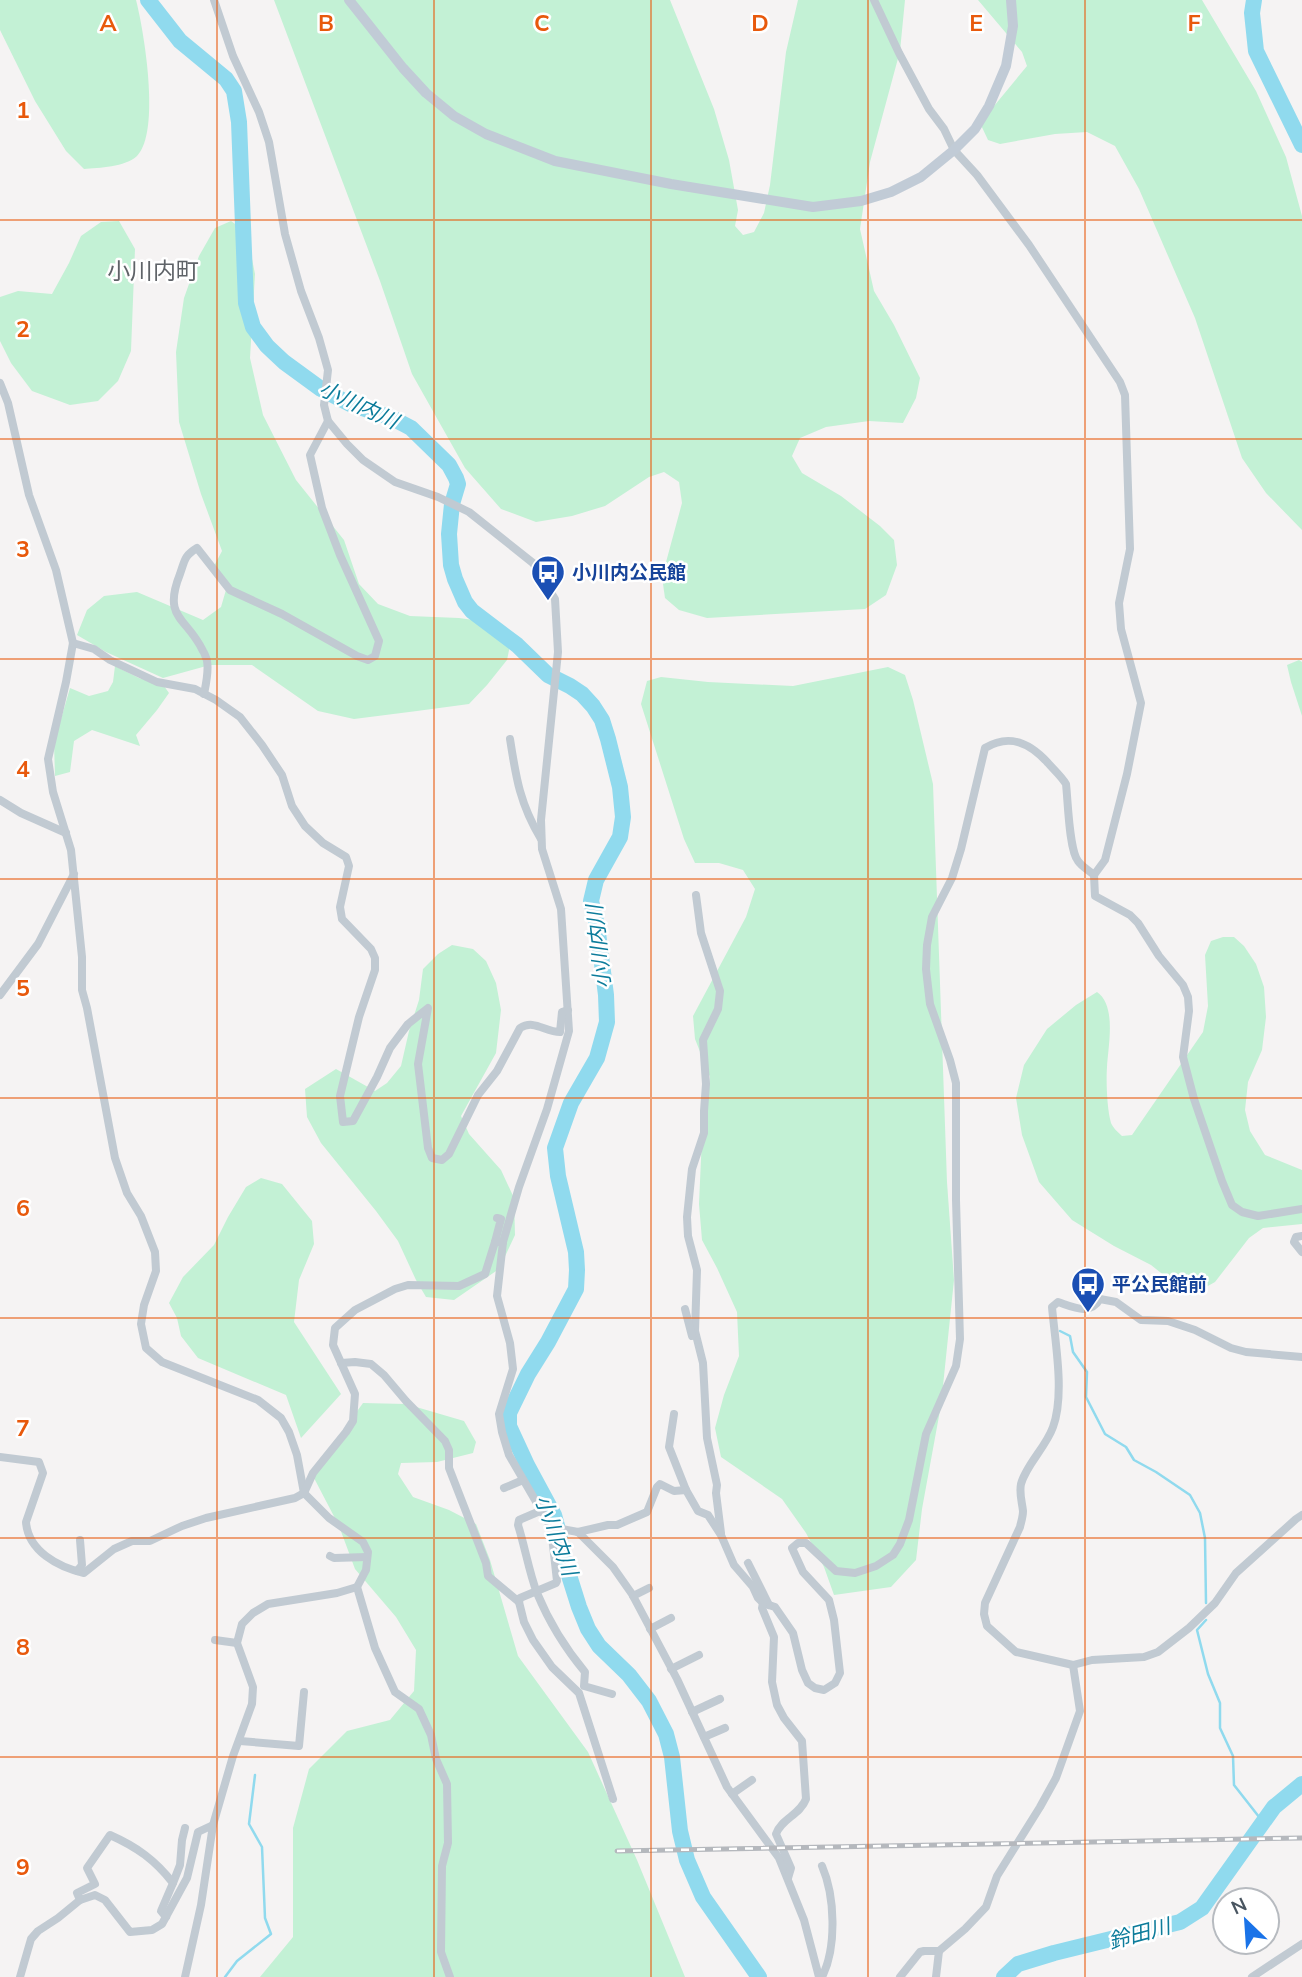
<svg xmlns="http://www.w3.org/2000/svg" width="1302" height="1977" font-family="Mulish,'Noto Sans JP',sans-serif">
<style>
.green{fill:#c3f1d5}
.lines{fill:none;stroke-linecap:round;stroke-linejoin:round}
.stream{stroke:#90daee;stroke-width:2.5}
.river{stroke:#90daee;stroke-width:16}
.street{stroke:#c1cad2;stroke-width:8}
.secondary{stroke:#c1cbd6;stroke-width:10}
.rail-casing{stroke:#b5b8bd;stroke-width:5}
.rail{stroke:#fff;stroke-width:2.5;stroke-dasharray:8;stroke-linecap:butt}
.grid{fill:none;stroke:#e8590c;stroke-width:2;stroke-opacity:0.55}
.labels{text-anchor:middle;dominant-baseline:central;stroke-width:5;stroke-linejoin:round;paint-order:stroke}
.transit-label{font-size:19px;font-weight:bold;fill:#164399;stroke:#fff;text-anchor:start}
.water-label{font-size:21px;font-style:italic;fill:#0c7c9b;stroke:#fff}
.quarter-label{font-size:23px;fill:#5f6368;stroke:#fff}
.grid-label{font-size:23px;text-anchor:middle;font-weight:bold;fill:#e8590c;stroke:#fff;stroke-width:5;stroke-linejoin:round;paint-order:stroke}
</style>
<rect width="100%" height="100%" fill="#f5f3f3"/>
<g class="green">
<path d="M0,0H136C144,31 161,132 137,156C125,167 99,168 84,169L66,151L35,101L0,30Z"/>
<path d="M274,0H670L714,109L729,160L738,210L735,226L743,235L754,232L764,213L770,185L786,52L798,0H905L900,51L870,162L860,229L874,291L894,325L920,378L916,398L903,423L869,421L826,427L800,438L792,456L802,473L841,496L880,526L894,540L897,565L886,595L865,609L707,618L679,610L665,598L662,577L682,503L679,482L664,472L649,477L605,506L572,516L536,522L501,509L465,468L412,374L380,281Z"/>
<path d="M978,0H1202L1256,91L1286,157L1302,216V530L1266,493L1242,458L1195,318L1139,189L1115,146L1087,132L1055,134L1000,144L988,140L980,123L1027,66L1022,52Z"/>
<path d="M119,221L135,249L131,351L118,381L98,401L70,405L32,391L11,363L0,341V297L18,291L52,294L69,263L81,236L101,222Z"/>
<path d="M231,221L242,229L249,244L255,274L250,358L263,415L296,480L344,540L359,584L378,604L410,616L459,618L496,623L512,636L507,660L487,685L469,704L417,711L354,719L318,711L252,665H210L163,678L106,652L77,635L87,610L104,596L137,592L203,620L221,607L228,583L213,568L222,551L201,494L179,422L176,352L184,298L199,256L215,228Z"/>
<path d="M1299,660L1302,662V716L1291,682L1287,665Z"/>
<path d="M115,666L139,678L164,686L169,693L157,710L136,735L140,746L92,730L74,741L70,772L55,776L54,743L70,688L89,696L108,691L113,682Z"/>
<path d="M888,667L905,675L913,700L933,784L947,1182L954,1280L941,1405L922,1509L916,1560L891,1587L834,1595L824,1567L806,1533L782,1499L721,1457L715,1428L724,1395L739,1356L737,1312L717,1268L702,1240L699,1204L702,1136L710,1077L695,1039L693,1016L746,917L755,889L743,870L719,863H695L684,839L641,704L647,681L661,677L708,682L793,686Z"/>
<path d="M1223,937H1234L1244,946L1256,964L1264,987L1266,1017L1262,1050L1248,1082L1245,1110L1250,1131L1265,1155L1302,1170V1224L1263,1228L1249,1238L1215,1282L1190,1296L1151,1265L1114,1246L1072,1220L1039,1182L1022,1135L1016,1098L1024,1065L1047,1029L1076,1005L1097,992C1117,1006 1108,1046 1107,1067C1106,1082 1107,1109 1111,1123C1113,1128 1118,1132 1122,1136L1132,1135L1203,1032L1208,1006L1205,955L1211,941Z"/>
<path d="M452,945L473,949L486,961L496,983L501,1010L496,1053L461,1116L469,1134L501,1170L514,1198L515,1235L499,1269L454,1300L426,1297L416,1280L398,1241L376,1211L321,1143L307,1117L305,1089L336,1069L375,1091L387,1083L401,1066L409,1031L419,1000L423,969L438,954Z"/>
<path d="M261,1178L282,1184L312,1221L314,1244L299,1280L294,1322L341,1394L301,1438L286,1395L198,1358L181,1336L177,1318L169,1303L183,1277L214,1245L228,1217L246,1187Z"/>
<path d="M363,1403L406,1404L464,1421L476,1442L473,1453L437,1462L401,1463L398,1474L413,1497L449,1510L476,1524L490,1560L518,1656L588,1752L637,1860L685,1977H260L293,1937V1828L309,1769L347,1731L390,1720L414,1691L416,1650L396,1617L355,1569L339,1526L314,1478L335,1442Z"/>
</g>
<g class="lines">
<g class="stream">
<path d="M1060,1331L1070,1336L1073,1352L1087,1372L1086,1397L1105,1434L1126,1447L1134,1460L1156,1472L1190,1495L1200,1513L1205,1538L1206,1603"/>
<path d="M1206,1620L1197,1630L1208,1674L1220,1703V1728L1233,1756L1234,1785L1263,1822"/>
<path d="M225,1977L237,1961L271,1934L265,1918L262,1847L249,1824L255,1775"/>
</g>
<g class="river">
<path d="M148,0L180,41L226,79L234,91L239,122L246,303L253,327L267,346L284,362L321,389L350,404L392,418L411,428L449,465L456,478L458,484L452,504L449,534L451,565L455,579L465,602L472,611L517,645L548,675L570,686L582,694L593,706L602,720L608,739L620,787L623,817L620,837L596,880L591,901L597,925L606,995L607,1022L597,1058L571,1103L555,1148L558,1176L576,1252L577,1270L576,1289L548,1342L528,1374L509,1413V1426L527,1465L554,1515L559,1533L562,1553L579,1607L588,1629L599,1646L629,1675L649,1701L666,1734L672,1757L680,1831L687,1860L703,1897L759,1977"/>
<path d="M1254,0L1252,13L1256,51L1302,145"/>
<path d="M1004,1977L1018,1964L1054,1953L1180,1922L1202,1908L1274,1807L1302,1784"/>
</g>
<g class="street">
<path d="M214,0L233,56L259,112L269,142L285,234L301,291L319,338L328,370L324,405L328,421L347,444L363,460L395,482L438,497L469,512L533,563L555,599L558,652L541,820L542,849L561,909L569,1031L547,1109L519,1187L503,1242L497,1296L510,1343L513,1369L499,1414L502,1432L509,1455L549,1524L551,1527L578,1532L613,1567L632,1594L677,1679L727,1787L779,1858L804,1920L819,1977"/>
<path d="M874,0L899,53L929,109L944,129L954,150L977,175L1029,245L1120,382L1125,395L1130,549L1119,603L1121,629L1141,703L1127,774L1105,860L1094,875L1095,896L1130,915L1138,923L1159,956L1183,985L1188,997L1189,1011L1183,1057L1194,1099L1222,1181L1232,1205L1242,1212L1258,1216L1302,1209"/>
<path d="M0,383L8,403L29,495L56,570L73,643L66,682L48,759L53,792L71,850L82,957V990L87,1008L115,1158L127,1193L141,1216L155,1252L156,1271L144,1305L141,1324L146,1348L162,1362L258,1400L281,1418L289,1432L297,1455L304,1493L329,1518L363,1542L368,1552L366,1570L357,1587L337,1593L268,1604L253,1613L242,1624L237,1643L253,1687L252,1704L233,1756L213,1825L201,1905L185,1977"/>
<path d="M73,643L94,649L110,660L157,682L195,689L216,700L240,717L262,745L282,775L292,806L305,826L323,843L346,857L349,866L340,907L342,919L371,949L375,958V970L359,1017L340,1096L343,1122L353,1121L377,1077L390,1048L408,1024L428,1008L418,1064L428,1148L432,1158L442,1160L449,1154L478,1095L497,1071L520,1028C534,1019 545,1032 560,1032L562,1012L568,1010"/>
<path d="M204,694C206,684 209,671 207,661C207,660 204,652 203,651C187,617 162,619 180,574C185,560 184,556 197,548L230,590L282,614L357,656L368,660L375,656L379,641L340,555L322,508L310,455L328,421"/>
<path d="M510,739C516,778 520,804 541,839"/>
<path d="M0,800L21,813L66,833"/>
<path d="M696,895L701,933L720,991L718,1009L703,1040L706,1084L704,1111V1133L692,1169L687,1217L688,1236L697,1270L695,1331L703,1363L707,1438L717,1485L716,1493L721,1533"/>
<path d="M0,995L38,944L74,874"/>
<path d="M1302,1236L1296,1237L1294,1242L1302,1252"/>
<path d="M495,1242L501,1219L497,1218"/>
<path d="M685,1309L692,1336"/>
<path d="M1302,1357L1246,1352L1231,1348L1195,1330L1168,1321L1141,1320L1116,1302L1100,1299C1090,1316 1073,1307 1058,1302L1052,1307C1055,1342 1065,1394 1053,1427C1046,1447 1026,1465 1021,1484C1019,1493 1022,1502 1023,1511C1023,1517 1021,1522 1020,1527L985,1603L984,1614L987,1626L1016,1652L1073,1665L1092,1660L1144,1657L1158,1652L1189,1628L1215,1603L1236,1573L1296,1519L1302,1515"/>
<path d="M341,1363L355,1362L371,1364L384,1375L406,1401L445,1441L449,1450V1468L486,1563L488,1576L519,1602"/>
<path d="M674,1414L669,1447L686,1490L698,1511L708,1515L721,1535L734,1565L753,1587L758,1598L763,1603L775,1607L793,1633L802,1670L808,1683L815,1688L824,1690L835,1683L840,1673L834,1620L829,1600L803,1572L792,1548L798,1543H806L836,1571L855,1573L876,1566L893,1555L900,1544L909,1520L926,1434L956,1366L960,1339L956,1200V1083L950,1060L930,1004L926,969L927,945L932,917L952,878L961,849L985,748C1010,733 1030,743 1048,763C1054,770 1061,776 1066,784C1068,801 1069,850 1078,861C1082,867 1089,870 1094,875"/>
<path d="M0,1457L39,1462L43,1473L26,1522C28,1551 58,1567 84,1573L114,1549L132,1541H150L182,1526L206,1518L295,1498L304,1493L313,1473L346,1432L353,1421L355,1394L333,1345L335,1328L355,1310L395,1289L408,1285L459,1286L485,1274L495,1242H503"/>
<path d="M504,1488L523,1480"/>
<path d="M540,1511L519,1520L518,1525C525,1547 529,1572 537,1593C549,1622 565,1648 585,1672L584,1686L612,1694"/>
<path d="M549,1524L552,1536L557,1581L556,1583L520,1598L519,1602L524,1622L533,1640L552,1667L579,1693L613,1799"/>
<path d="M578,1532L608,1525H617L647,1512L657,1487L660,1484L674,1491L686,1490"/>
<path d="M330,1556L334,1558L367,1557"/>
<path d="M748,1563L769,1605"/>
<path d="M77,1571L82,1565L80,1540"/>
<path d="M357,1587L375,1648L395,1692L419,1709L431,1735L436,1759L447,1784L448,1843L442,1866L441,1952L450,1977"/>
<path d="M633,1596L649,1588"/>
<path d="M763,1603L762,1608L774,1637L772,1682L777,1705L784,1718L802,1741L806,1799C800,1815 781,1819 776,1834L791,1868L788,1878"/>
<path d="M650,1629L671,1618"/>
<path d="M215,1640L237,1643"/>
<path d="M671,1669L699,1655"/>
<path d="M692,1712L720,1699"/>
<path d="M704,1737L725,1728"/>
<path d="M240,1741L299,1746L304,1692"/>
<path d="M732,1794L752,1780"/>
<path d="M822,1866C835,1896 837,1947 822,1977"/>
<path d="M173,1883L180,1865L182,1840L185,1828"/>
<path d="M80,1900L77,1893L95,1884L87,1868L110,1835C137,1847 155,1860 173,1883L161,1911L166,1917"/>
<path d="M20,1977L31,1939L38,1931L58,1918L80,1900L95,1895L105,1900L130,1932L152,1930L162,1924L187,1878L198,1832L213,1825"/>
<path d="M900,1977L920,1952L924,1951H939"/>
<path d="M936,1977L939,1951L965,1929L986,1907L997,1876L1040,1807L1056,1778L1080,1711L1073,1665"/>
<path d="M1252,1977L1302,1944"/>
</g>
<path class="secondary" d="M349,0L403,68L426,93L454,116L486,134L555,161L671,184L813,207L861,201L891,192L921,177L954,150L975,129L989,106L1006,66L1013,26L1011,0"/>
<g class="rail-casing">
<path id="rail" d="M617,1851L1302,1838"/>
</g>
<use href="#rail" class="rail"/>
</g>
<path class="grid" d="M217,0V1977M434,0V1977M651,0V1977M868,0V1977M1085,0V1977M0,220H1302M0,439H1302M0,659H1302M0,879H1302M0,1098H1302M0,1318H1302M0,1538H1302M0,1757H1302"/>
<defs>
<g id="bus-pin" transform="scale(1.75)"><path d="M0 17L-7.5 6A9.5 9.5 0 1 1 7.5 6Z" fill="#1a4fb4" stroke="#fff"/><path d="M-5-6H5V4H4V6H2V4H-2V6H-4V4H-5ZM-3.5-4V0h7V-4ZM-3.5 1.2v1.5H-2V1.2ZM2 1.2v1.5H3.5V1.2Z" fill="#fff"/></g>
</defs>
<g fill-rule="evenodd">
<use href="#bus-pin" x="548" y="572"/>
<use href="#bus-pin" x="1088" y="1284"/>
</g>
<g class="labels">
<g class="transit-label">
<text x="572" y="572">小川内公民館</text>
<text x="1112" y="1284">平公民館前</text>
</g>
<g class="water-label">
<text transform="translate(359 404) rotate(25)">小川内川</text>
<text transform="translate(598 947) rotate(-96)">小川内川</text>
<text transform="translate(557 1535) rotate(70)">小川内川</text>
<text transform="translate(1139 1933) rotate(-15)">鈴田川</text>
</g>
<g class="quarter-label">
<text x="153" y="270">小川内町</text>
</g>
</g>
<g class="grid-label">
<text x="108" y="31">A</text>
<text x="326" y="31">B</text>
<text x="542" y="31">C</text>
<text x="760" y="31">D</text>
<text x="976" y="31">E</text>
<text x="1194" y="31">F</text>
<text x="23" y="118">1</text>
<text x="23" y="337">2</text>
<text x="23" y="557">3</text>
<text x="23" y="777">4</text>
<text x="23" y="996">5</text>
<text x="23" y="1216">6</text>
<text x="23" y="1436">7</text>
<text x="23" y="1655">8</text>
<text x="23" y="1875">9</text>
</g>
<g transform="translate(1246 1921) rotate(335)"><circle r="33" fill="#ffffff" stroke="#b7bbc0" stroke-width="2"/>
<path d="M0-5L12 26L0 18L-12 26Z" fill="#1a73e8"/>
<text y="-10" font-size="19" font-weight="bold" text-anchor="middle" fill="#4a5661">N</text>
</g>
</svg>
